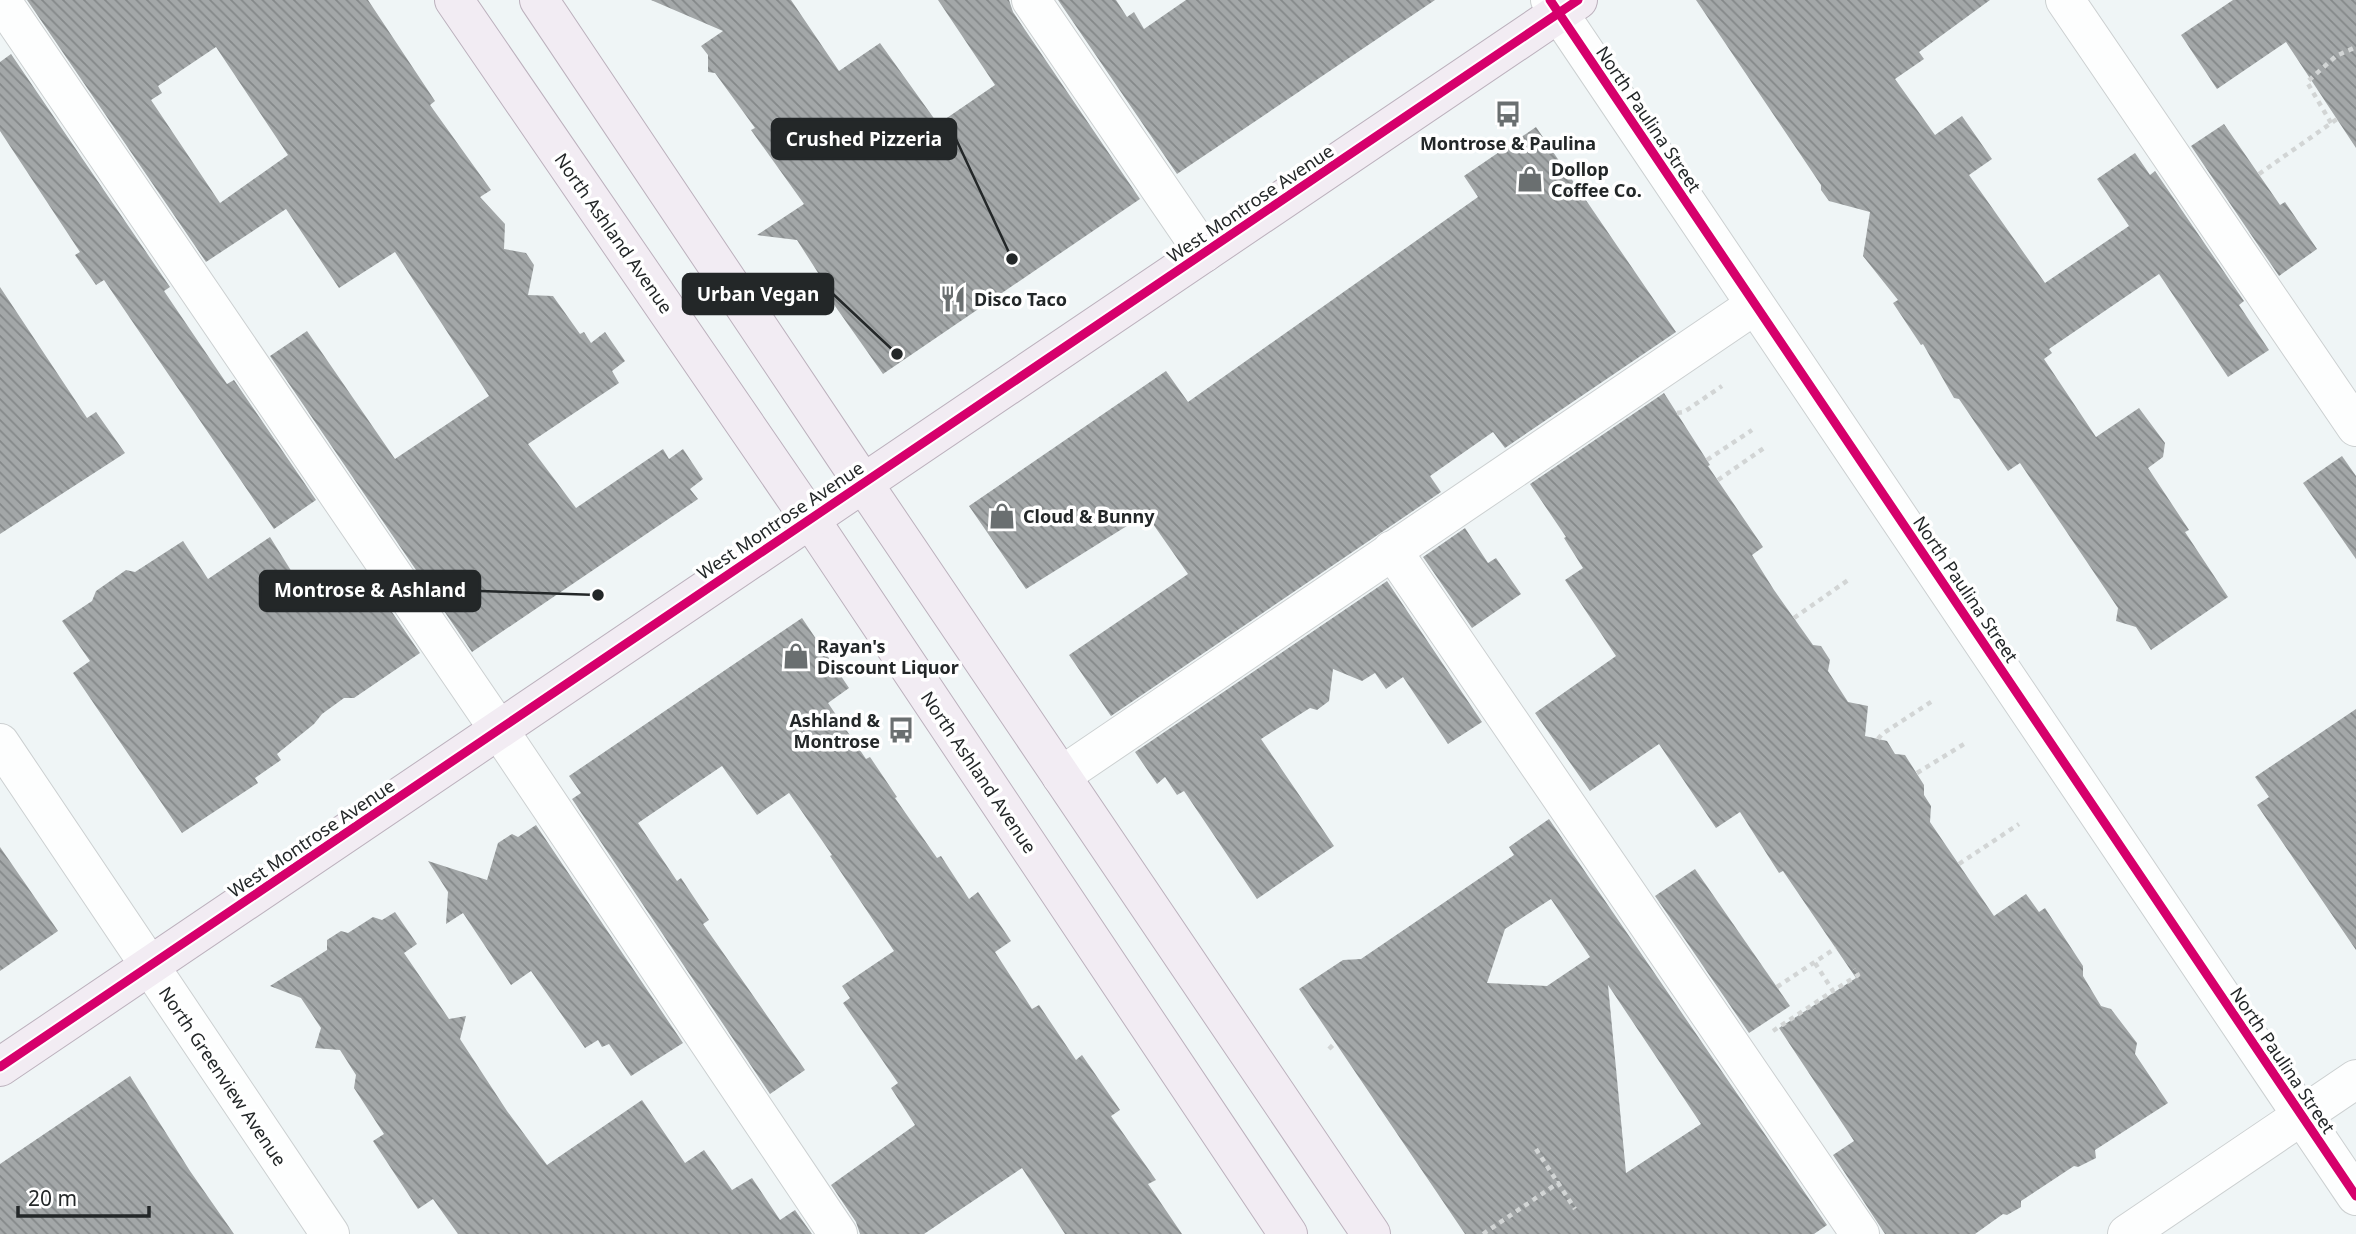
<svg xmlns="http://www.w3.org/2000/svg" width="2356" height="1234" font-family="'Noto Sans',sans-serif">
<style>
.building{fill:url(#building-back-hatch);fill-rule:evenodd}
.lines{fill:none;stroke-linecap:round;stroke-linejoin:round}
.minor-casing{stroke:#ccd0d1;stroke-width:40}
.major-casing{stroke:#bcb1bd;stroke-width:40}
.path{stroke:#d2d5d5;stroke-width:4.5;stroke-dasharray:5 5;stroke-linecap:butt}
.minor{stroke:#fdfefe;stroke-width:38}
.major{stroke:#f2ecf3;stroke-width:38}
.cycleway-casing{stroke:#fff;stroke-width:13}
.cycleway{stroke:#d6006c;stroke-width:9}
.labels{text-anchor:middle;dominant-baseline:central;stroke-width:7;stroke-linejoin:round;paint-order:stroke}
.street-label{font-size:18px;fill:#232728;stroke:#fff}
.poi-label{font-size:18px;font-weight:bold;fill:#232728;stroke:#fff;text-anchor:start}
.leader{fill:none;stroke:#232728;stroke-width:2.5}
.callout-dot{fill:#232728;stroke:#fff;stroke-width:2.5}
.callout{fill:#232728;stroke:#232728;stroke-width:2.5}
.callout-label{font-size:19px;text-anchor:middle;font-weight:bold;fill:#fff}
</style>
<defs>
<pattern id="building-back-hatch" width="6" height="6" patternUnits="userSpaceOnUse" patternTransform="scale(1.75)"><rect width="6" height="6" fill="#a3a7a8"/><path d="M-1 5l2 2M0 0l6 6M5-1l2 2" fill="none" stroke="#848889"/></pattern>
</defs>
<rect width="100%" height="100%" fill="#eff5f6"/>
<g class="building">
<path d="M27,0H368L435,101L430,105L491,190L480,197L505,224L504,249L526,253L534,265L528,295L553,296L580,334L584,332L591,343L605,332L625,361L612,371L619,383L528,444L576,508L663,449L669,459L683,449L703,479L690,489L698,499L472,652L270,356L307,331L395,459L489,396L395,252L339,288L286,209L206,262ZM216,47L288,155L220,203L151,100L162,93L158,86Z"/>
<path d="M651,0H791L839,71L880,43L938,124L995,85L938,0H1009L1013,12L1140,199L883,374L823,289L822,279L797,240L757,235L804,204L751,130L755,128L715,73L708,72V55L701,46L723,31Z"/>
<path d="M1058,0H1116L1127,17L1134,12L1144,29L1186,0H1435L1177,174Z"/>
<path d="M1696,0H1990L1919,52L1924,59L1895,79L1935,135L1962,116L1992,159L1969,175L2045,283L2129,226L2097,179L2135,153L2150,175L2155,171L2244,301L2239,305L2269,350L2228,377L2159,274L2049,349L2052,353L2044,359L2096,437L2139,408L2165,443L2163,457L2148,468L2189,530L2185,532L2228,597L2151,650L2136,627L2116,621L2118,608L2020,463L2008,471L1959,399L1954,398L1923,344L1921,345L1893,303L1898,300L1863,256L1870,212L1829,201L1821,190V185Z"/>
<path d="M2233,0H2356V148L2286,42L2217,89L2181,35Z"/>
<path d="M11,54L170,287L164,291L227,384L234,380L316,500L274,529L104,280L96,285L75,255L80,252L0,131V62Z"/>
<path d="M2224,124L2280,205L2285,202L2317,249L2279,276L2191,146Z"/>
<path d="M1536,127L1676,332L1505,448L1493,432L1430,476L1441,492L1111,716L1069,655L1188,574L1146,514L1026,589L969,506L1166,371L1188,402L1478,197L1464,176Z"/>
<path d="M0,287L87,418L96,412L125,453L0,534Z"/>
<path d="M1664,393L1710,465L1708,466L1763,547L1752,555L1774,590L1813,645L1821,646L1830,660L1828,671L1848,702L1868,706L1865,736L1887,741L1895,754L1905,755L1924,785V795L1931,806L1930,822L1994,916L2026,894L2039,912L2045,908L2083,966V976L2101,1006L2111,1009L2137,1043L2135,1054L2168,1103L2095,1150L2096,1158L2078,1167L2074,1166L2021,1201V1207L2007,1215L2003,1214L1975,1234H1885L1833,1155L1854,1141L1779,1028L1856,978L1783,871L1779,873L1740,812L1716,828L1659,744L1590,791L1535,713L1616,656L1565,580L1583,568L1564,538L1566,537L1530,484Z"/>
<path d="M2342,456L2356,476V559L2303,483Z"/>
<path d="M1465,528L1488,563L1496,558L1521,594L1472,628L1423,557Z"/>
<path d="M270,537L310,601L333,585L339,593L366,574L420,653L354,698H344L322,714L314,724L277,754L281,760L255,778L258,783L182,833L73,673L90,661L62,621L92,601L96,591L126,570L135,572L183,541L208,579Z"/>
<path d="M1387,581L1482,722L1448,744L1403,677L1386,689L1375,673L1362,681L1333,669L1329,701L1317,710L1310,708L1261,739L1334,846L1257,899L1184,791L1177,795L1165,777L1157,784L1135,752Z"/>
<path d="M802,618L849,688L828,703L866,759L870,757L897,797L895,798L937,858L941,856L969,899L978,892L1011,941L995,952L1032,1009L1039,1005L1076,1060L1082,1055L1120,1110L1111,1116L1156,1180L1148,1184L1182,1234H1065L1022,1168L924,1234H860L856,1222L831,1185L915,1125L891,1088L898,1083L843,1003L850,998L842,986L894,951L830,856L832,855L789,793L757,815L722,766L638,823L677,881L681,878L709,920L703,924L805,1070L770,1094L572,799L581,793L569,776Z"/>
<path d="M2356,709V950L2257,805L2269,797L2255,777Z"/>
<path d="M1549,819L1827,1225L1814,1234H1465L1299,989L1343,960L1361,959L1514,855L1509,847ZM1551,899L1590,957L1547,986L1487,983L1505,929ZM1608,985L1701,1124L1626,1173Z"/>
<path d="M536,825L683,1043L631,1076L609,1044L602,1047L598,1040L585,1048L531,971L511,985L463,913L446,924L448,892L428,861L487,880L498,843L512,834L518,837Z"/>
<path d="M0,847L58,931L0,971Z"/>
<path d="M1695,869L1790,1006L1749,1033L1655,896Z"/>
<path d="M395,912L417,944L404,953L449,1019L466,1016L460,1039L507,1111L547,1165L642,1100L685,1163L704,1150L732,1190L752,1178L780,1220L795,1210L812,1234H458L433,1199L418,1209L373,1141L384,1134L354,1088L356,1075L340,1050L315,1048L321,1028L301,998L270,986L327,950V940L341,931L348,933L373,917L382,920Z"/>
<path d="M130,1076L190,1171L234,1234H0V1164Z"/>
</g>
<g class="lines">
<g class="minor-casing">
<g id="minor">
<path d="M1,0L499,730L838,1234"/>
<path d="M1031,0L1204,253"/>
<path d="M1550,0L2356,1196"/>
<path d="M2065,0L2356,427"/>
<path d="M1392,550L1860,1234"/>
<path d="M0,743L330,1234"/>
<path d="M1061,776L1755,305"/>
<path d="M2127,1234L2356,1079"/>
</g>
</g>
<g class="major-casing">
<g id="major">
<path d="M454,0L810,519L1288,1234"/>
<path d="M539,0L863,483L1371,1234"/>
<path d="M0,1067L1578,0"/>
</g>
</g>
<g class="path">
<path d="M2331,123L2307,82L2336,56L2356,47"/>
<path d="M2259,174L2337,119"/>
<path d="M1677,413L1684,412L1722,386"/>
<path d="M1707,460L1752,430"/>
<path d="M1718,480L1764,448"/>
<path d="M1794,618L1851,578"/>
<path d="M1878,739L1882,734L1934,700"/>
<path d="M1917,773L1964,744"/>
<path d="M1959,864L2019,824"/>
<path d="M1815,963L1833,991L1858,975L1854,969"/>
<path d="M1777,987L1836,948"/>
<path d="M1773,1031L1833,991"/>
<path d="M1329,1049L1335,1043"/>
<path d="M1536,1149L1558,1183"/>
<path d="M1483,1234L1558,1183L1575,1209"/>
</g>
<use href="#minor" class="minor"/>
<use href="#major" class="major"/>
<g class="cycleway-casing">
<g id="cycleway">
<path d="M1550,0L2356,1196"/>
<path d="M0,1067L1578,0"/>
</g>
</g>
<use href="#cycleway" class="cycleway"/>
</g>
<defs>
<g id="bus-bare" transform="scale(2.1)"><path d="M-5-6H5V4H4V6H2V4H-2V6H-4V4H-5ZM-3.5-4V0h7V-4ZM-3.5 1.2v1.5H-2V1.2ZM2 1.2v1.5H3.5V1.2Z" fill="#6a6f70" stroke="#fff" stroke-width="2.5" paint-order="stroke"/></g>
<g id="shop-bare" transform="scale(2.1)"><path d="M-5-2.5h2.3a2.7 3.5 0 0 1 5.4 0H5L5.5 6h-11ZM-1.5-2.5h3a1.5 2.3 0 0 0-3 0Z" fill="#6a6f70" stroke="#fff" stroke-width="2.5" paint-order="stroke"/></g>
<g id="restaurant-bare" transform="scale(2.1)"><path d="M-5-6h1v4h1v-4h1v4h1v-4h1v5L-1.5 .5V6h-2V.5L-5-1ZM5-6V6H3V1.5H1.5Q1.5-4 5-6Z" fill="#6a6f70" stroke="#fff" stroke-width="2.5" paint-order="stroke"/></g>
</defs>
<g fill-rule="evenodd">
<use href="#bus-bare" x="1508" y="114"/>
<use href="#shop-bare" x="1530" y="179"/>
<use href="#restaurant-bare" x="953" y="299"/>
<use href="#shop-bare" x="1002" y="516"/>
<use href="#shop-bare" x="796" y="656"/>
<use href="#bus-bare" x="901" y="730"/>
</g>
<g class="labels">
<g class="street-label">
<text transform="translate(1649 119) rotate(56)">North Paulina Street</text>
<text transform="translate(1250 203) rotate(-34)">West Montrose Avenue</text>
<text transform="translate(614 233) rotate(55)">North Ashland Avenue</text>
<text transform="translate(780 520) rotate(-34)">West Montrose Avenue</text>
<text transform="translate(1966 589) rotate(56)">North Paulina Street</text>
<text transform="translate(979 772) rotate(56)">North Ashland Avenue</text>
<text transform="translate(311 838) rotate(-34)">West Montrose Avenue</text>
<text transform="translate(2283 1060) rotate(56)">North Paulina Street</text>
<text transform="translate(223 1076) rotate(56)">North Greenview Avenue</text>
</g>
<g class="poi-label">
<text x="1508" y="143" text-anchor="middle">Montrose &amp; Paulina</text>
<text x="1551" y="169">Dollop<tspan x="1551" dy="21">Coffee Co.</tspan></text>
<text x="974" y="299">Disco Taco</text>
<text x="1023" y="516">Cloud &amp; Bunny</text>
<text x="817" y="646">Rayan's<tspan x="817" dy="21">Discount Liquor</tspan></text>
<text x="880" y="720" text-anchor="end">Ashland &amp;<tspan x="880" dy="21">Montrose</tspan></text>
</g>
</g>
<path class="leader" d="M1012 259L956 139M897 354L833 294M598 595L480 591"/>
<g class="callout-dot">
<circle cx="1012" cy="259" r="7"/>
<circle cx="897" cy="354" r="7"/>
<circle cx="598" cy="595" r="7"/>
</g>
<g class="callout">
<rect x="772" y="119" width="184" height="40" rx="7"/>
<rect x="683" y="274" width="150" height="40" rx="7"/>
<rect x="260" y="571" width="220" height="40" rx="7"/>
</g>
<g class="callout-label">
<text x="864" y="146">Crushed Pizzeria</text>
<text x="758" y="301">Urban Vegan</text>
<text x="370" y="597">Montrose &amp; Ashland</text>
</g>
<path d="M18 1206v10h131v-10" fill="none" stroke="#232728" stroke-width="3.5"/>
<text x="28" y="1206" font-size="21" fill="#232728" stroke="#ffffff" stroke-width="5" paint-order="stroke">20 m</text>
</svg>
